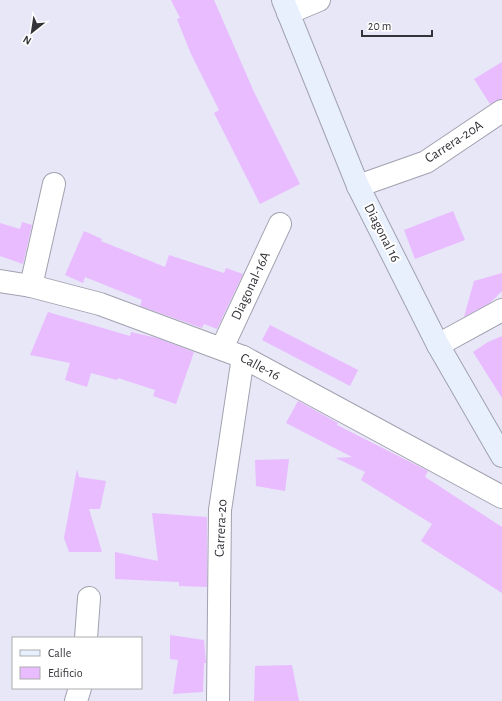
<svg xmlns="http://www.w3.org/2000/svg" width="502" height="701" font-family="'Alegreya Sans',sans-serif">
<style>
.building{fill:#e9bbff}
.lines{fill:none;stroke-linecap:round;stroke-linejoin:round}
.street-casing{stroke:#a1a1b0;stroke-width:24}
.secondary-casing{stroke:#a1a1b0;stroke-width:24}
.street{stroke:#fff;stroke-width:22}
.secondary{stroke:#e7f0fc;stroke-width:22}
.labels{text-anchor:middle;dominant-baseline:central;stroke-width:4;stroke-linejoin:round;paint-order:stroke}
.street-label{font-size:14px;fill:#333339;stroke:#fff}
</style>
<rect width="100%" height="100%" fill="#e7e7f7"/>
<g class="building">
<path d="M171,0H214L254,92L300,184L260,204L214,113L219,110L191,54L177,19L180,18Z"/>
<path d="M502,62V99L490,104L474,79Z"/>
<path d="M453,211L465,240L415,259L404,230Z"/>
<path d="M22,222L32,225L23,264L0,256V223L20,229Z"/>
<path d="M84,231L102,239L101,241L165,267L169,255L224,273L226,268L243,274L217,329L204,324L202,328L140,306L142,300L85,277L83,283L65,275Z"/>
<path d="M502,273V291L490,303L464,317L474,281Z"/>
<path d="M48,312L130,336L131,332L157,338L194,352L176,404L153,396L155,390L118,378L117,380L91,373L87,387L65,380L70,363L30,355Z"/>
<path d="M270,325L358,370L350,386L262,340Z"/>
<path d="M502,336V398L473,352L488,342Z"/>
<path d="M298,401L338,423L337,425L428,471L425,477L502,527V593L421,541L432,524L361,480L365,472L336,458L352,457L286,423Z"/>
<path d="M289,459L285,491L256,486L255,460Z"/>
<path d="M77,469L79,477L106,481L100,509H89L102,552H69L64,538Z"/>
<path d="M152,513L207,517V587L179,586V582L115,579V552L158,561Z"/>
<path d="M170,635L204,640L206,663H204L203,692L173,694L178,660L170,659Z"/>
<path d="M292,665L299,701H254L255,666Z"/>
</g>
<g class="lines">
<g class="street-casing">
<g id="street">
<path d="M288,13L319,0"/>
<path d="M358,186L426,162L502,111"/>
<path d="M0,281L31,286L100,304L243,357L502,497"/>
<path d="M31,286L54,184"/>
<path d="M438,345L502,310"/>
<path d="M222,348L280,224"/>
<path d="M86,638L89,598"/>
<path d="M76,701L80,688"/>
<path d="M218,701L220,510L243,357"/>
</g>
</g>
<g class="secondary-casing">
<path id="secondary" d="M283,0L358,186L438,345L502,456"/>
</g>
<use href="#street" class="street"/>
<use href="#secondary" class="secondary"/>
</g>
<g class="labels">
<g class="street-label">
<text transform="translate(454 142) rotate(-33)">Carrera-20A</text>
<text transform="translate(382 233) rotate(63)">Diagonal 16</text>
<text transform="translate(251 286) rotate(-65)">Diagonal-16A</text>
<text transform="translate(260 367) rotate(28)">Calle-16</text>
<text transform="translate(221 528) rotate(-87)">Carrera-20</text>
</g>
</g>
<rect x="12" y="637" width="130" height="52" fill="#ffffff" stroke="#adadb0"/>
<rect x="20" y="650" width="20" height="6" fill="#e7f0fc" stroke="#adadb0"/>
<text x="48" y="657" font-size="12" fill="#333339">Calle</text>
<rect x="20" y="667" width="20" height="12" fill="#e9bbff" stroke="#adadb0"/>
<text x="48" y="677" font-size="12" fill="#333339">Edificio</text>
<g transform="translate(32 32) rotate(210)" stroke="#ffffff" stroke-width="3" paint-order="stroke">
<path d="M0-3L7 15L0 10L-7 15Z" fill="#333339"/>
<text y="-6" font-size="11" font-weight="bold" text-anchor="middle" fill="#333339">N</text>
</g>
<path d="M362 30v6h70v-6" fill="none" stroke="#333339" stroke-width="2"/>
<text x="368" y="30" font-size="12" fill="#333339" stroke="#ffffff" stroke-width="3" paint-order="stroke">20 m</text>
</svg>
